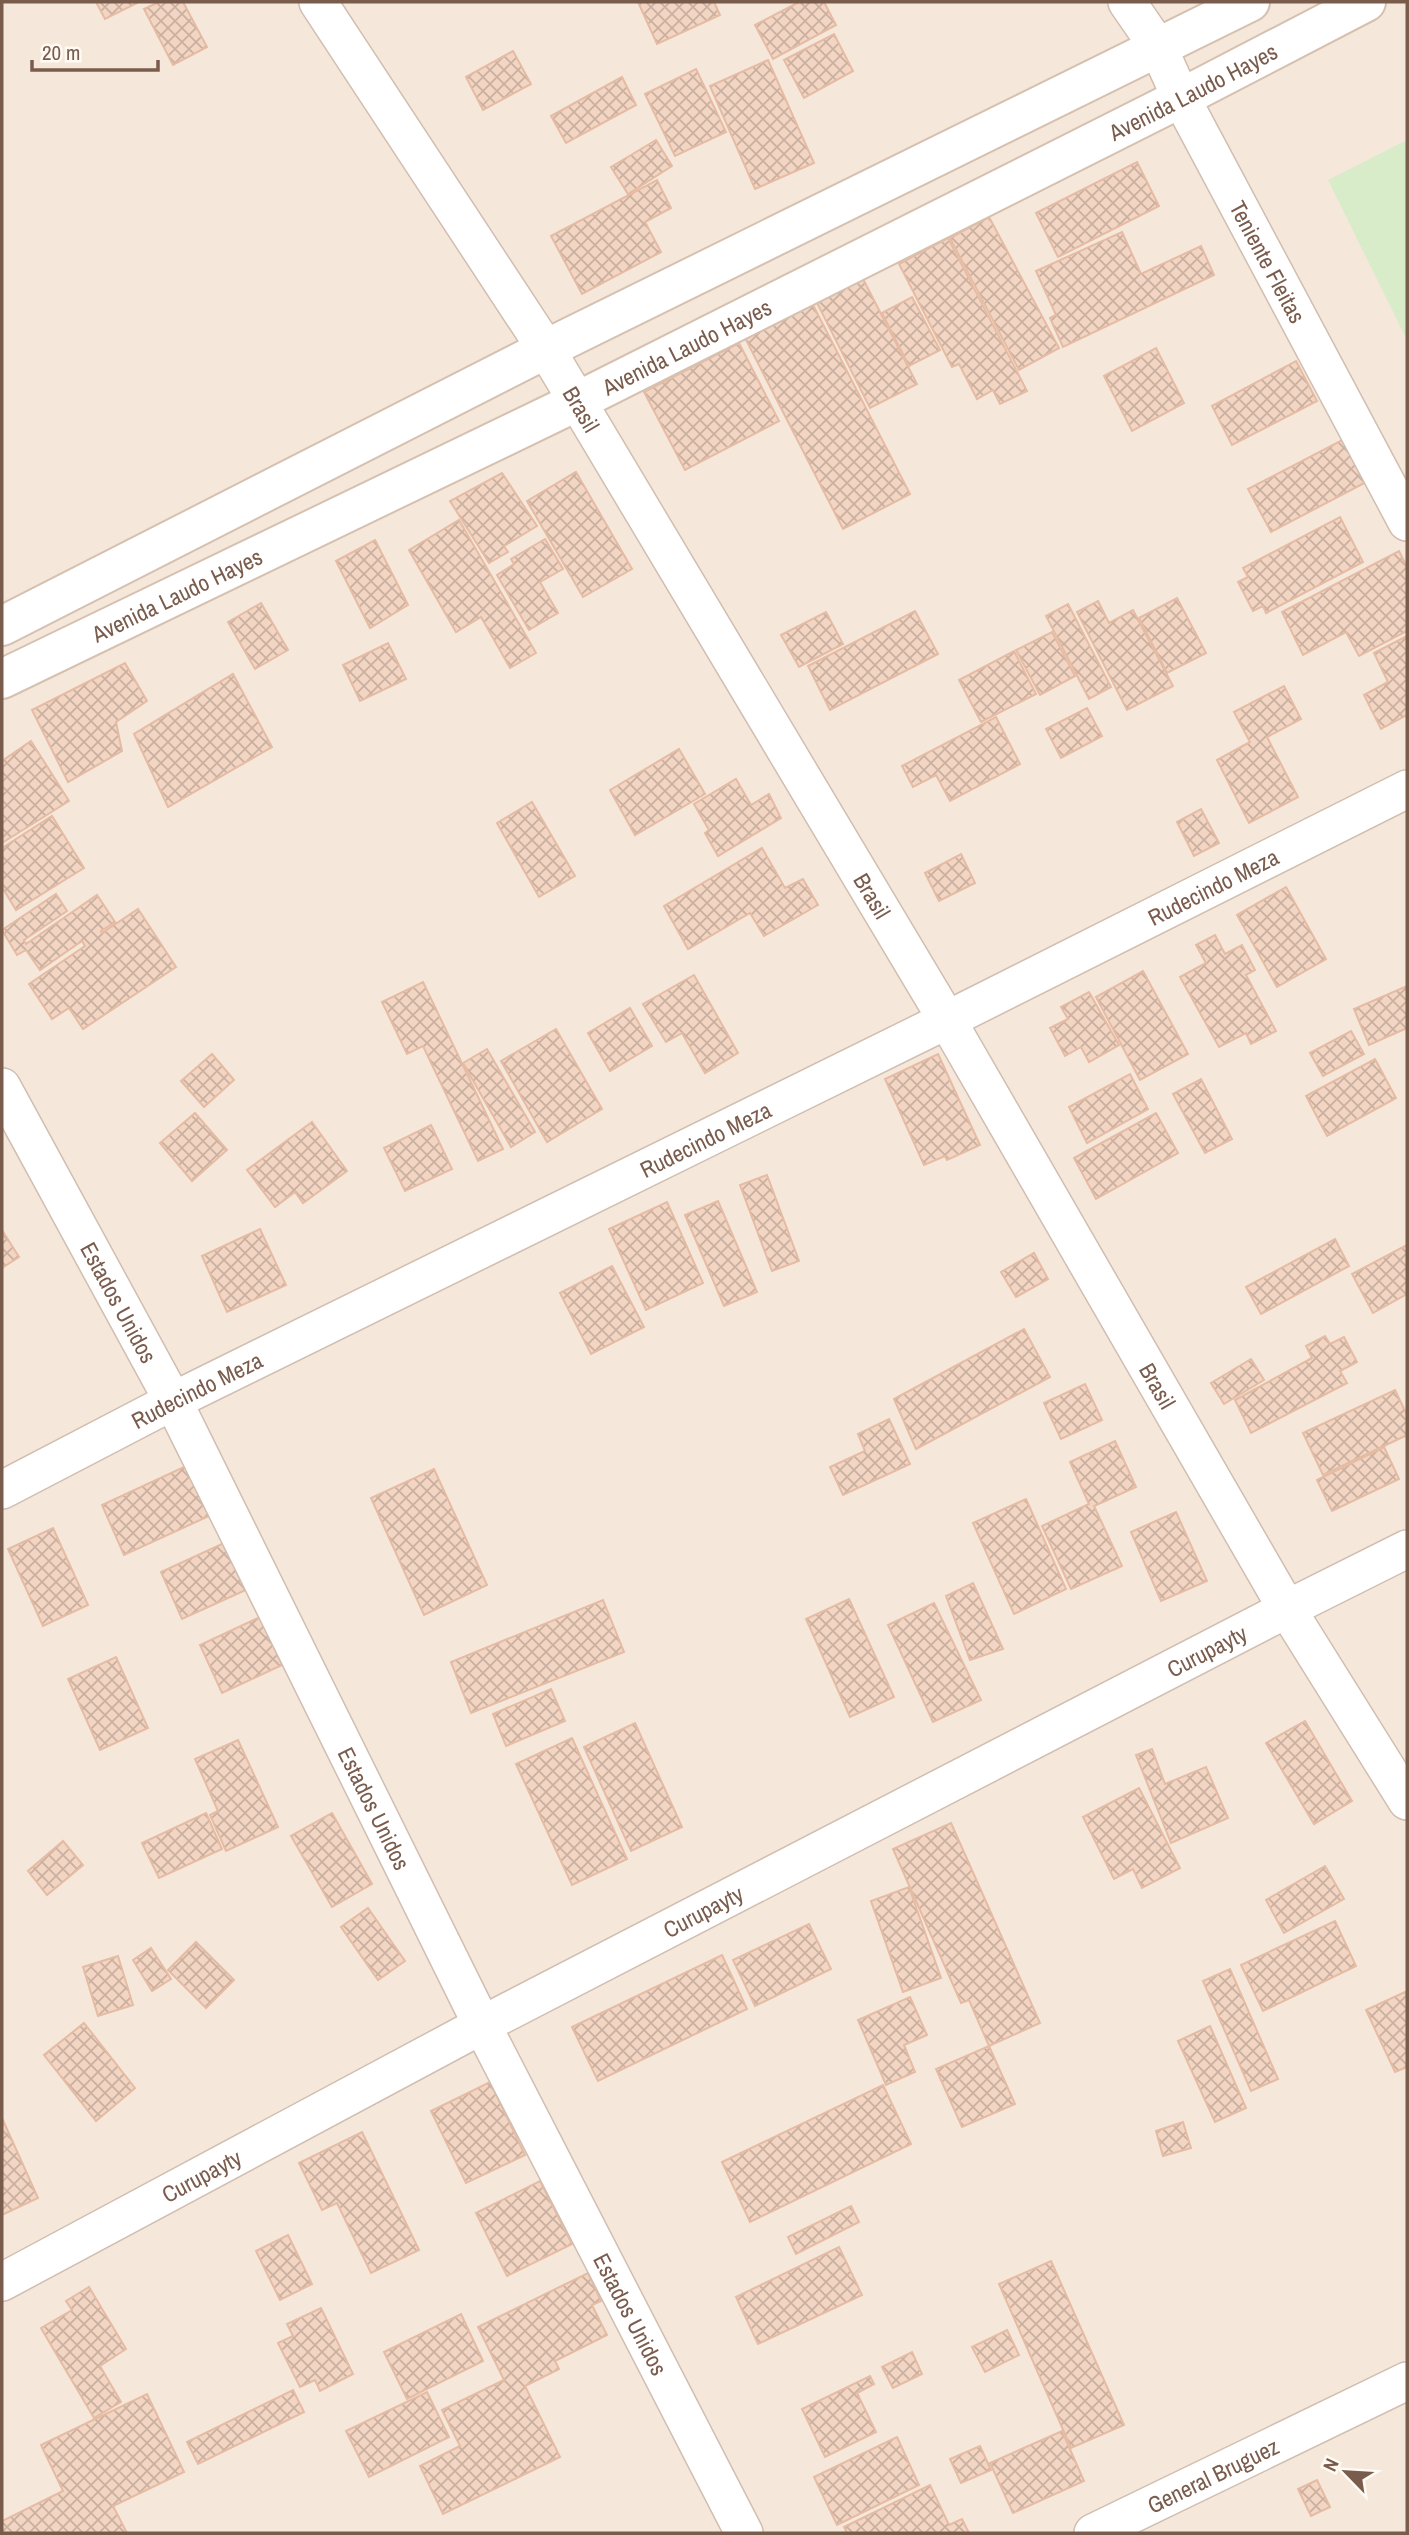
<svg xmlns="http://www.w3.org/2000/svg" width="1409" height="2535" font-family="'Archivo Narrow',sans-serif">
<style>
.residential{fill:#f5e8da}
.pitch{fill:#d8ecc9}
.building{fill:url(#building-cross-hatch);stroke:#e6bba3;stroke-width:2}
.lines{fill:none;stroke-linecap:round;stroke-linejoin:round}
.street-casing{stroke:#d1beb0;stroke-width:40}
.secondary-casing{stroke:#d6c0b0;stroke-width:42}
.street{stroke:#fff;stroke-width:37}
.secondary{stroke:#fff;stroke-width:38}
.labels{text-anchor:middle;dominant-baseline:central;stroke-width:5;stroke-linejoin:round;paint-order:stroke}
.street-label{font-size:23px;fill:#7a5c4d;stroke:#fffaf3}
</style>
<defs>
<pattern id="building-cross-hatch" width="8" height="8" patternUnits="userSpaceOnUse" patternTransform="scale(1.75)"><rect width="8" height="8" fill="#f3d5c3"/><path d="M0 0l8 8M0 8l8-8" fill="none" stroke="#cab0a1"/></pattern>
</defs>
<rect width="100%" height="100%" fill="#fdf6ec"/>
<rect class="residential" x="2" y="2" width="1405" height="2531"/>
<path class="pitch" d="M1407,140V340L1328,180Z"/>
<g class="building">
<path d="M96,2H136L137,3L105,19Z"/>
<path d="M159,2H183L207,47L173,65L144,9Z"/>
<path d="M638,2H714L720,15L657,44Z"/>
<path d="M799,2H824L836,25L773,59L755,25Z"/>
<path d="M834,34L853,71L804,98L784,60Z"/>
<path d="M513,51L531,84L483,110L466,77Z"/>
<path d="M768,60L814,163L755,189L710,86Z"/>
<path d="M696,69L726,132L675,156L645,94Z"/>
<path d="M622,77L636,105L566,143L551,116Z"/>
<path d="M656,140L672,166L628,194L611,167Z"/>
<path d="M1137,162L1159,206L1058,257L1036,213Z"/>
<path d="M657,180L671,208L645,222L661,252L582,294L551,236Z"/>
<path d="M989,217L1059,348L1019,370L950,238Z"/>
<path d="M1122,232L1141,274L1201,246L1214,275L1063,347L1050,318L1056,315L1036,271Z"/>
<path d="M948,238L1027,391L1000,404L993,390L977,399L959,364L952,367L899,264Z"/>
<path d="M859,271L917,384L870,408L813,295Z"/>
<path d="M912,297L940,350L909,366L882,313Z"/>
<path d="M810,299L910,494L843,529L743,334Z"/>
<path d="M739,343L779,421L685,470L644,392Z"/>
<path d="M1156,348L1184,403L1132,431L1104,376Z"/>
<path d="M1296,361L1317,401L1232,445L1212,406Z"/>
<path d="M1348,437L1370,480L1271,532L1248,489Z"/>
<path d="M576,472L632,569L583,597L527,501Z"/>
<path d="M502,473L537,526L504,546L508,552L489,563L450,501Z"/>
<path d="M1340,517L1363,562L1266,613L1263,606L1253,611L1238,582L1248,577L1243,568Z"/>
<path d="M459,520L536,653L510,668L481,617L456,632L409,550Z"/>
<path d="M545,539L563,569L540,582L558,613L529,630L497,575L514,564L511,559Z"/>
<path d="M375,540L408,605L370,628L336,561Z"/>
<path d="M1399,551L1407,567V631L1359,656L1346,632L1303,655L1282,612Z"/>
<path d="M1177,598L1206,653L1167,673L1139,618Z"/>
<path d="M1098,601L1109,623L1133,610L1173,686L1127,710L1077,612Z"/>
<path d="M261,603L288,650L255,669L228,622Z"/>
<path d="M1068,604L1111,687L1089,699L1046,616Z"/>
<path d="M915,611L938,654L830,710L808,666Z"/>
<path d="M826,612L843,644L799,667L781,635Z"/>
<path d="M1052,632L1075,676L1040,695L1016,650Z"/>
<path d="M1407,636V715L1381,729L1364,695L1388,682L1374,653Z"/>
<path d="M388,643L406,679L360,701L343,665Z"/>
<path d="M1014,651L1036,694L981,722L959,680Z"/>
<path d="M125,663L147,701L116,722L122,751L68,782L32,710Z"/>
<path d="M233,674L272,747L168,807L134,734Z"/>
<path d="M1284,686L1301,719L1267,737L1298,797L1249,823L1217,760L1250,742L1234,712Z"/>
<path d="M1087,708L1102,736L1061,758L1046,729Z"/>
<path d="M996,717L1020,764L950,801L936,775L913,787L902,766Z"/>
<path d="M31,741L69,801L2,843V761Z"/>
<path d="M679,749L705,794L635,835L610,790Z"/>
<path d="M736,779L751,805L769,794L781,818L718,856L705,833L709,830L694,804Z"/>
<path d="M532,802L575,876L539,897L497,823Z"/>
<path d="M1201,809L1219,843L1194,856L1177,822Z"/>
<path d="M52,816L84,868L16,910L2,887V848Z"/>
<path d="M762,848L785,888L803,879L818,905L764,936L750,913L688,949L664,906Z"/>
<path d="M961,854L975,883L939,901L925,873Z"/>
<path d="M1286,887L1326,959L1277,987L1237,915Z"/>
<path d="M56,894L67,911L24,940L26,944L97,895L115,922L101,931L102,933L138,909L176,967L83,1029L69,1008L52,1019L29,984L85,946L82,941L40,970L26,950L17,955L2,930Z"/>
<path d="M1215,935L1225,954L1242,945L1255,970L1246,975L1276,1031L1251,1044L1246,1033L1219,1047L1180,977L1206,963L1196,945Z"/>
<path d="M1143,971L1188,1054L1140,1080L1096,997Z"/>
<path d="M694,975L738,1053L705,1073L682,1033L666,1042L643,1004Z"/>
<path d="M423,982L503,1149L478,1161L423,1046L407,1054L382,1002Z"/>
<path d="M1407,986V1028L1369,1045L1354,1009Z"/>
<path d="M1089,992L1119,1045L1089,1062L1081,1047L1065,1056L1050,1028L1068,1019L1061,1007Z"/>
<path d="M630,1008L652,1046L610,1071L588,1033Z"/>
<path d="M556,1029L602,1109L547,1142L501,1061Z"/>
<path d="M1351,1031L1364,1054L1323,1076L1310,1053Z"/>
<path d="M487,1049L535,1132L511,1147L463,1063Z"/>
<path d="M212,1054L234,1080L204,1107L181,1081Z"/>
<path d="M938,1054L980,1145L947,1160L945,1156L924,1165L885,1079Z"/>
<path d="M1375,1059L1396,1098L1327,1136L1306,1096Z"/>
<path d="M1130,1074L1148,1109L1087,1143L1069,1107Z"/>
<path d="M1201,1079L1232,1139L1205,1153L1173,1094Z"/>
<path d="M195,1113L227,1150L192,1181L160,1143Z"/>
<path d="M1156,1113L1178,1153L1096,1199L1074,1158Z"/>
<path d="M312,1122L347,1171L303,1203L295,1192L275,1207L247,1170Z"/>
<path d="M431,1125L452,1169L405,1191L384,1148Z"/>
<path d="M767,1175L799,1261L772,1271L740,1185Z"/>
<path d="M718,1201L757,1292L724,1306L685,1215Z"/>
<path d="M667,1202L703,1283L646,1310L609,1229Z"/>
<path d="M260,1229L286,1285L227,1312L202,1256Z"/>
<path d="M2,1230L19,1257L2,1268Z"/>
<path d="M1335,1239L1349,1266L1261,1314L1246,1287Z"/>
<path d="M1407,1245V1294L1373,1313L1352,1274Z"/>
<path d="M1034,1253L1048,1279L1016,1297L1001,1272Z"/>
<path d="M612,1266L644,1327L591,1354L560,1293Z"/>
<path d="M1024,1329L1050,1377L916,1449L894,1399Z"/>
<path d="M1325,1336L1330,1344L1344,1337L1357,1362L1340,1371L1347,1383L1251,1433L1235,1400L1312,1358L1306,1346Z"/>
<path d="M1251,1359L1264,1380L1224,1404L1211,1383Z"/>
<path d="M1085,1384L1102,1420L1061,1439L1044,1403Z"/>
<path d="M1395,1390L1407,1415V1435L1323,1475L1303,1433Z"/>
<path d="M889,1419L910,1464L843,1495L830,1467L865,1451L858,1434Z"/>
<path d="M1115,1441L1136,1487L1094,1506L1122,1566L1071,1589L1042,1526L1089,1504L1070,1462Z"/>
<path d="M1384,1447L1399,1479L1332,1511L1317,1480Z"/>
<path d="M186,1466L209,1516L124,1555L102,1505Z"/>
<path d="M434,1469L487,1585L424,1615L371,1498Z"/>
<path d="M1026,1499L1066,1589L1014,1614L973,1523Z"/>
<path d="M1176,1512L1207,1581L1161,1601L1131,1532Z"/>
<path d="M53,1528L88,1605L43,1626L8,1549Z"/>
<path d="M226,1542L248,1589L182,1619L161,1572Z"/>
<path d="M973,1583L1003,1649L970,1660L946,1596Z"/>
<path d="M849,1599L894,1697L850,1717L806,1619Z"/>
<path d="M603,1600L624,1652L471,1713L451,1662Z"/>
<path d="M934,1603L981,1700L933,1722L888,1625Z"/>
<path d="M260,1617L282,1665L222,1693L200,1645Z"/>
<path d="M116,1657L148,1728L100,1750L68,1679Z"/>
<path d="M551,1689L565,1721L506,1746L493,1714Z"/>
<path d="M1305,1721L1352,1801L1314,1824L1266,1743Z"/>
<path d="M635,1723L682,1827L631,1851L584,1747Z"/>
<path d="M572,1738L627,1859L572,1885L516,1764Z"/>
<path d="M238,1740L278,1827L226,1851L210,1815L218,1811L195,1759Z"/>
<path d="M1152,1749L1165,1784L1206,1767L1228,1818L1171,1843L1136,1755Z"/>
<path d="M1139,1788L1180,1868L1142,1888L1133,1869L1114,1879L1083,1817Z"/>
<path d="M206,1813L222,1849L159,1878L142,1843Z"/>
<path d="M332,1813L372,1884L332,1907L291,1836Z"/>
<path d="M951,1823L1040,2023L989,2046L969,2000L961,2003L893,1849Z"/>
<path d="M63,1841L83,1865L47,1895L28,1871Z"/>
<path d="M1325,1866L1344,1899L1284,1933L1266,1900Z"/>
<path d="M909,1887L941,1978L903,1992L871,1901Z"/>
<path d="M368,1908L405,1961L378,1980L341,1927Z"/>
<path d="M1335,1921L1356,1966L1263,2011L1241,1965Z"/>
<path d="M809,1924L831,1969L755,2006L733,1960Z"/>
<path d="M196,1942L234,1980L206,2008L168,1970Z"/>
<path d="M151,1948L171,1979L152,1991L133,1960Z"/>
<path d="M722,1955L747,2009L598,2081L572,2027Z"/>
<path d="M118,1956L133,2005L98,2016L83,1967Z"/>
<path d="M1230,1969L1278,2079L1251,2091L1203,1981Z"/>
<path d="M1407,1991V2067L1395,2072L1366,2010Z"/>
<path d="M910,1997L927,2035L904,2045L915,2072L886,2085L858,2020Z"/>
<path d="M84,2023L135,2088L96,2121L44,2055Z"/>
<path d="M1210,2026L1246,2108L1215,2122L1178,2041Z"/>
<path d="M989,2046L1015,2104L962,2127L936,2069Z"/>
<path d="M490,2082L525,2155L466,2183L431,2111Z"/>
<path d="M883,2085L911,2144L750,2222L722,2162Z"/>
<path d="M2,2118L38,2198L2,2215Z"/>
<path d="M1183,2122L1191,2148L1163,2156L1156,2131Z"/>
<path d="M362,2132L419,2250L371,2273L337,2203L322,2210L299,2163Z"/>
<path d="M540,2181L572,2244L507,2276L476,2213Z"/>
<path d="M851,2206L859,2222L796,2254L788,2237Z"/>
<path d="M288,2235L312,2284L280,2300L256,2251Z"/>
<path d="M839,2247L862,2295L758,2344L736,2297Z"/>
<path d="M1051,2261L1124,2425L1071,2448L999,2284Z"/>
<path d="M588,2273L601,2301L592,2305L607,2335L555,2361L559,2369L525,2386L560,2457L443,2514L420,2466L460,2446L442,2410L504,2380L478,2327Z"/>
<path d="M89,2287L126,2349L100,2366L121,2402L94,2418L41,2328L72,2310L66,2301Z"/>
<path d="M321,2308L353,2374L320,2391L315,2380L300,2387L278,2343L293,2336L287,2324Z"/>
<path d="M461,2314L483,2361L407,2399L384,2352Z"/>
<path d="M1007,2330L1019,2355L985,2372L972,2347Z"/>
<path d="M912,2352L922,2374L893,2388L882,2367Z"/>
<path d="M870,2376L874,2384L857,2393L876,2432L825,2457L802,2409Z"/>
<path d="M293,2390L304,2412L198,2464L187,2442Z"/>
<path d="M427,2392L449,2437L369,2477L346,2431Z"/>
<path d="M147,2394L184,2472L113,2506L127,2533H2V2521L63,2491L41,2445Z"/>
<path d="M1062,2431L1084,2481L1013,2513L990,2463Z"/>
<path d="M897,2437L919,2485L837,2525L814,2477Z"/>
<path d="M980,2446L991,2470L961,2483L950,2459Z"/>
<path d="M1317,2480L1330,2507L1311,2516L1298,2489Z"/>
<path d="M930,2485L949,2525L962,2519L969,2533H847L844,2527Z"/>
</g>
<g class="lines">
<g class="street-casing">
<g id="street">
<path id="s1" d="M318,2L546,349L947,1020L1287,1609L1407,1801"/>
<path id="s2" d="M1127,2L1158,47L1181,98L1407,522"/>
<path id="s3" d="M2,1087L173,1401L482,2025L744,2533"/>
<path id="s4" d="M2,1490L173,1401L947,1020L1407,789"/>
<path id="s5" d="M2,2282L482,2025L1287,1609L1407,1549"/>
<path id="s6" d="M1093,2533L1407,2381"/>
</g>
</g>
<g class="secondary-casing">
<g id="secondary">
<path d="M2,626L546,349L1250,2"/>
<path id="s7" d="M2,679L576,402L1181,98L1366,2"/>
</g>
</g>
<use href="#street" class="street"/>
<use href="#secondary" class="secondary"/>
</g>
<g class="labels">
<g class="street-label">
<text stroke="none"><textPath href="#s7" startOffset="1328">Avenida Laudo Hayes</textPath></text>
<text stroke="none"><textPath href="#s2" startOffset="296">Teniente Fleitas</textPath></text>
<text stroke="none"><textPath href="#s7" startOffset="761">Avenida Laudo Hayes</textPath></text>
<text stroke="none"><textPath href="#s1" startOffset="485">Brasil</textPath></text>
<text stroke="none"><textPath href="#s7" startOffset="194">Avenida Laudo Hayes</textPath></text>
<text stroke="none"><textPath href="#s4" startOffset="1353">Rudecindo Meza</textPath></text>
<text stroke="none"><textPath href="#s1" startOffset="1052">Brasil</textPath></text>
<text stroke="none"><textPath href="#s4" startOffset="786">Rudecindo Meza</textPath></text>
<text stroke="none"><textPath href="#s3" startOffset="245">Estados Unidos</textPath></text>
<text stroke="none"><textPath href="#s1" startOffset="1619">Brasil</textPath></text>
<text stroke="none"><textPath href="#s4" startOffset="219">Rudecindo Meza</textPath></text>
<text stroke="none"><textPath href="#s5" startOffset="1360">Curupayty</textPath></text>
<text stroke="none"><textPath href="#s3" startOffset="812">Estados Unidos</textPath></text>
<text stroke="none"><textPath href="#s5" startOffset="793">Curupayty</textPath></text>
<text stroke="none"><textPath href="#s5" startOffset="226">Curupayty</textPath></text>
<text stroke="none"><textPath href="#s3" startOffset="1379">Estados Unidos</textPath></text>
<text stroke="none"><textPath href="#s6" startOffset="133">General Bruguez</textPath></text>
</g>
</g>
<rect width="1409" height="2535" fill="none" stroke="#7a5c4d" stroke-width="7"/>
<g transform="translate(1346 2472) rotate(295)" stroke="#fffaf3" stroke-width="5" paint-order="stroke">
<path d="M0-5L12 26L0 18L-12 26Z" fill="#7a5c4d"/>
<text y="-10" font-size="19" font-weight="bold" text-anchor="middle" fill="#7a5c4d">N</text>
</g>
<path d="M32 60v10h126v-10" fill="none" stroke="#7a5c4d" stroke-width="3.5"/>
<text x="42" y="60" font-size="21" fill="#7a5c4d" stroke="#fffaf3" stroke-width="5" paint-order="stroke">20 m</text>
</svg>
